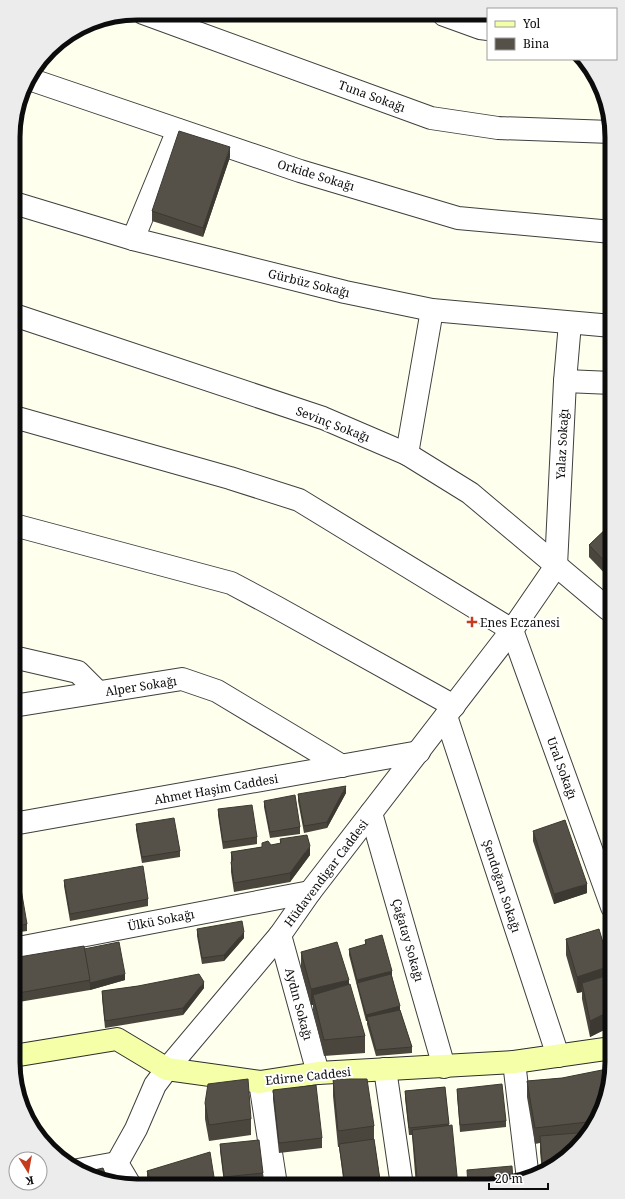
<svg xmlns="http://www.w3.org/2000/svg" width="625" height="1199" font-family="'Noto Serif',serif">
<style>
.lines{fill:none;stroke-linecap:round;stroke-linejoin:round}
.minor-casing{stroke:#3f3f3f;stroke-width:24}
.secondary-casing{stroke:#2e2e2e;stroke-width:24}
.minor{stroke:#fff;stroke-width:22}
.secondary{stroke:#f4ffa7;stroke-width:22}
.wall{fill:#4a463e}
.shaded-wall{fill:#3c3932}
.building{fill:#565148;stroke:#3c3932}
.poi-dot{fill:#c53b1c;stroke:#fff;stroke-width:1.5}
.labels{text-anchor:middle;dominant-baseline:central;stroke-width:4;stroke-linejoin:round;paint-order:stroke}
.street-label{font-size:12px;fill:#0c0c0c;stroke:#fff}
.poi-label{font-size:12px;fill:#0c0c0c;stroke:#fff;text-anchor:start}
.rim{fill:none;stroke:#0c0c0c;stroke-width:5}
</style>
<rect width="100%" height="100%" fill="#feffec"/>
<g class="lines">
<g class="minor-casing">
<g id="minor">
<path d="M143,13L431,118L498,128L611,132"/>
<path d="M444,15L480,28L488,29"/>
<path d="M29,79L300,171L458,218L612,232"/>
<path d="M14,203L133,239L345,292L432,310L612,326"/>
<path d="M133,239L178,130"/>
<path d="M14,315L323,418L407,454L470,493L608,609L612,610"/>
<path d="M565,381L612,383"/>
<path d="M14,417L230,478L299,500L512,630L612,907"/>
<path d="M407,454L432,310"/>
<path d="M14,525L231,583L276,607L454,706"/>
<path d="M556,566L565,381L570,323"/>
<path d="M13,657L78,672L98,692"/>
<path d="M13,706L182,679L217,691L342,766"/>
<path d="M446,716L558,1056"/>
<path d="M371,813L444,1067"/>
<path d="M13,824L419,752"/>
<path d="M280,935L318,1073"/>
<path d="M13,949L310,892"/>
<path d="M514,1062L528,1179"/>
<path d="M385,1069L402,1186"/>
<path d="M260,1082L276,1185"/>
<path d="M78,1170L117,1163"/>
<path d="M130,1185L117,1163L136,1129L155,1085L167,1069L280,935L310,892L512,630L556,566"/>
</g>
</g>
<g class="secondary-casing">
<path id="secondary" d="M13,1056L117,1039L167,1069L260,1082L318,1073L514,1062L612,1048"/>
</g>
<use href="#minor" class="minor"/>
<use href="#secondary" class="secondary"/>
</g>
<g class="wall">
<path d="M230,157L203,237L152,221V211Z"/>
<path d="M612,523V581L589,557V545Z"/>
<path d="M346,793L327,828L304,833L298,801V794Z"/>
<path d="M264,801L300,827V834L270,838L264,807Z"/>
<path d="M218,809L257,837V844L223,849L218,815Z"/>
<path d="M136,824L180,851V857L142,863L136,830Z"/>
<path d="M533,831L587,893L554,904L533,841Z"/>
<path d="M280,839L310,855L290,882L234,892L231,872V852L262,847V843L271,845L280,844Z"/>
<path d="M64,880L148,899V906L70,921L64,886Z"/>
<path d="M13,890L27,924V931L13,933Z"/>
<path d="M197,929L244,938L224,961L202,964L197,936Z"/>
<path d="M566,939L610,974H612V1026L590,1037L582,999V992L577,993L566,955Z"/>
<path d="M365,940L392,976L400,1010L412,1047V1053L376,1056L367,1024V1021H366L349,955V949L365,945Z"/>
<path d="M84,949L125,980L90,990L13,1003V958Z"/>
<path d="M301,952L349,985L365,1036V1053L324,1056L313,1011V1005H311L301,969Z"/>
<path d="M138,986L204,988L183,1015L105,1028L102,998V991Z"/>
<path d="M562,1078L603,1109L586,1138L557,1165L542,1172L540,1152V1143L535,1144L527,1097V1081Z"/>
<path d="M333,1079L374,1126V1139L381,1186H344L339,1147H338L333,1096Z"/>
<path d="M445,1087L449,1126L458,1186H416L412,1135H409L405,1098V1091Z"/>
<path d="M457,1089L506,1121V1127L460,1132L457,1095Z"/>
<path d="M273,1090L322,1138V1148L279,1153L273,1099Z"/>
<path d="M205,1103L251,1119V1135L209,1141L205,1119Z"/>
<path d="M220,1144L263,1173V1179L224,1183L220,1151Z"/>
<path d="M147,1171L214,1185H147Z"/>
</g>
<g class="shaded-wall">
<path d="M230,147V157L203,237V228Z"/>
<path d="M346,786V793L327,828V822Z"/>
<path d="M310,846V855L290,882V873Z"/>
<path d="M587,884V893L554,904V894Z"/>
<path d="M244,932V938L224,961V955Z"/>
<path d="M610,966V982L582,983V992L577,993V977Z"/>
<path d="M392,971V978L357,983V987V980Z"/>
<path d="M125,974V980L90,990V983Z"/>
<path d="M349,980V996L313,995V1005H311V989Z"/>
<path d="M204,982V988L183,1015V1008Z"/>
<path d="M400,1006V1012L367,1017V1021H366V1015Z"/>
<path d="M612,1010V1026L590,1037V1021Z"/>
<path d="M214,1177V1185H190Z"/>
</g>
<g class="building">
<path d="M179,131L230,147L203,228L152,211Z"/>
<path d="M612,523V569L589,545Z"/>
<path d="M346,786L327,822L304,826L298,794Z"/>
<path d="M295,795L300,827L270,832L264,801Z"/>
<path d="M252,805L257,837L223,842L218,809Z"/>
<path d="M174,818L180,851L142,857L136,824Z"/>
<path d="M565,820L587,884L554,894L533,831Z"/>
<path d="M307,835L310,846L290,873L234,883L231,862L233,860L231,852L262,847V843L268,841L271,845L281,843L280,839Z"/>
<path d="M143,866L148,899L70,914L64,880Z"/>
<path d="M21,889L27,924L13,927V890Z"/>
<path d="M242,921L244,932L224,955L202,958L197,929Z"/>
<path d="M599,929L610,966L577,977L566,939Z"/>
<path d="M382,935L392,971L357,980L349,949L366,944L365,940Z"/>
<path d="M119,942L125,974L90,983L84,949Z"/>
<path d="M337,942L349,980L311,989L301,952Z"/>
<path d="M84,946L90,980L13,994V958Z"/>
<path d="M199,974L204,982L183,1008L105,1021L102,991L138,986Z"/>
<path d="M391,974L400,1006L366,1015L357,983Z"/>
<path d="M612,974V1010L590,1021L582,983Z"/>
<path d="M350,984L365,1036L324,1040L313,995Z"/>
<path d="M400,1010L412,1047L376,1050L367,1017Z"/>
<path d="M612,1068L603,1109L596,1121L535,1128L527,1081L562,1078Z"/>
<path d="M248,1079L251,1119L209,1125L205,1103L208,1084Z"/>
<path d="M333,1079H367L374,1126L338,1131Z"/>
<path d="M502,1084L506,1121L460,1125L457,1089Z"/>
<path d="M316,1085L322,1138L279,1143L273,1090Z"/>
<path d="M445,1087L449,1124L409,1128L405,1091Z"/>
<path d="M452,1125L458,1186H418L412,1130Z"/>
<path d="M589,1132L586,1138L557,1165L543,1172L540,1136Z"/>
<path d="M374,1139L380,1180L345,1185L339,1144Z"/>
<path d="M259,1140L263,1173L224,1177L220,1144Z"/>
<path d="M210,1152L214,1177L190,1185H153L147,1171Z"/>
<path d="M512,1166L513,1182L488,1186H468L467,1170Z"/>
<path d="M103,1168L108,1181L81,1173Z"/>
<path d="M262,1179L263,1185H224L223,1183Z"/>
<path d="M380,1183L381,1186H364Z"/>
</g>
<path class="poi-dot" d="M470 616h4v4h4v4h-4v4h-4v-4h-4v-4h4z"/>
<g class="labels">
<g class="street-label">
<text transform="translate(372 96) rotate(20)">Tuna Sokağı</text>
<text transform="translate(316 175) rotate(17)">Orkide Sokağı</text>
<text transform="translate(309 283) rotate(14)">Gürbüz Sokağı</text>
<text transform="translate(333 424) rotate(21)">Sevinç Sokağı</text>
<text transform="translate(562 444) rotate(-87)">Yalaz Sokağı</text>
<text transform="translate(141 686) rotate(-9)">Alper Sokağı</text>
<text transform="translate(562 768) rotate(70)">Ural Sokağı</text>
<text transform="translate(216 789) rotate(-10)">Ahmet Haşim Caddesi</text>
<text transform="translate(326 873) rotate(-53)">Hüdavendigar Caddesi</text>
<text transform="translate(502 886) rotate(72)">Şendoğan Sokağı</text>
<text transform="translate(161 920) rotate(-11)">Ülkü Sokağı</text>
<text transform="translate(408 940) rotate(74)">Çağatay Sokağı</text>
<text transform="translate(299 1004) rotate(75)">Aydın Sokağı</text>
<text transform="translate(308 1076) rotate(-6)">Edirne Caddesi</text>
</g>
<g class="poi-label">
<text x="480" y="622">Enes Eczanesi</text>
</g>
</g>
<path d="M0 0H625V1199H0ZM137 20H488A117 117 0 0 1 605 137V1062A117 117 0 0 1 488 1179H137A117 117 0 0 1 20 1062V137A117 117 0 0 1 137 20Z" fill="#ececec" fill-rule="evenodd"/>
<path class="rim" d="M137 20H488A117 117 0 0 1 605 137V1062A117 117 0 0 1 488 1179H137A117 117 0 0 1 20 1062V137A117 117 0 0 1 137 20Z"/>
<rect x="487" y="8" width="130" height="52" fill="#ffffff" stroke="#9e9e9e"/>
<rect x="495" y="21" width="20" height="6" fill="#f4ffa7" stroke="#9e9e9e"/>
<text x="523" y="28" font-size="12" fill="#0c0c0c">Yol</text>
<rect x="495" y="38" width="20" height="12" fill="#565148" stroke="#9e9e9e"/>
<text x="523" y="48" font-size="12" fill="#0c0c0c">Bina</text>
<g transform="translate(28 1171) rotate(169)"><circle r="19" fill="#ffffff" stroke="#9e9e9e"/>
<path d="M0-3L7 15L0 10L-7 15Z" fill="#c53b1c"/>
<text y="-6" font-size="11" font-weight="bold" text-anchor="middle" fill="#0c0c0c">K</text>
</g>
<path d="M489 1183v6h59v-6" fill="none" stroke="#0c0c0c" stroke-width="2"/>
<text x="495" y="1183" font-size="12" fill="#0c0c0c" stroke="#ffffff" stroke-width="3" paint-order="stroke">20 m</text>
</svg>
